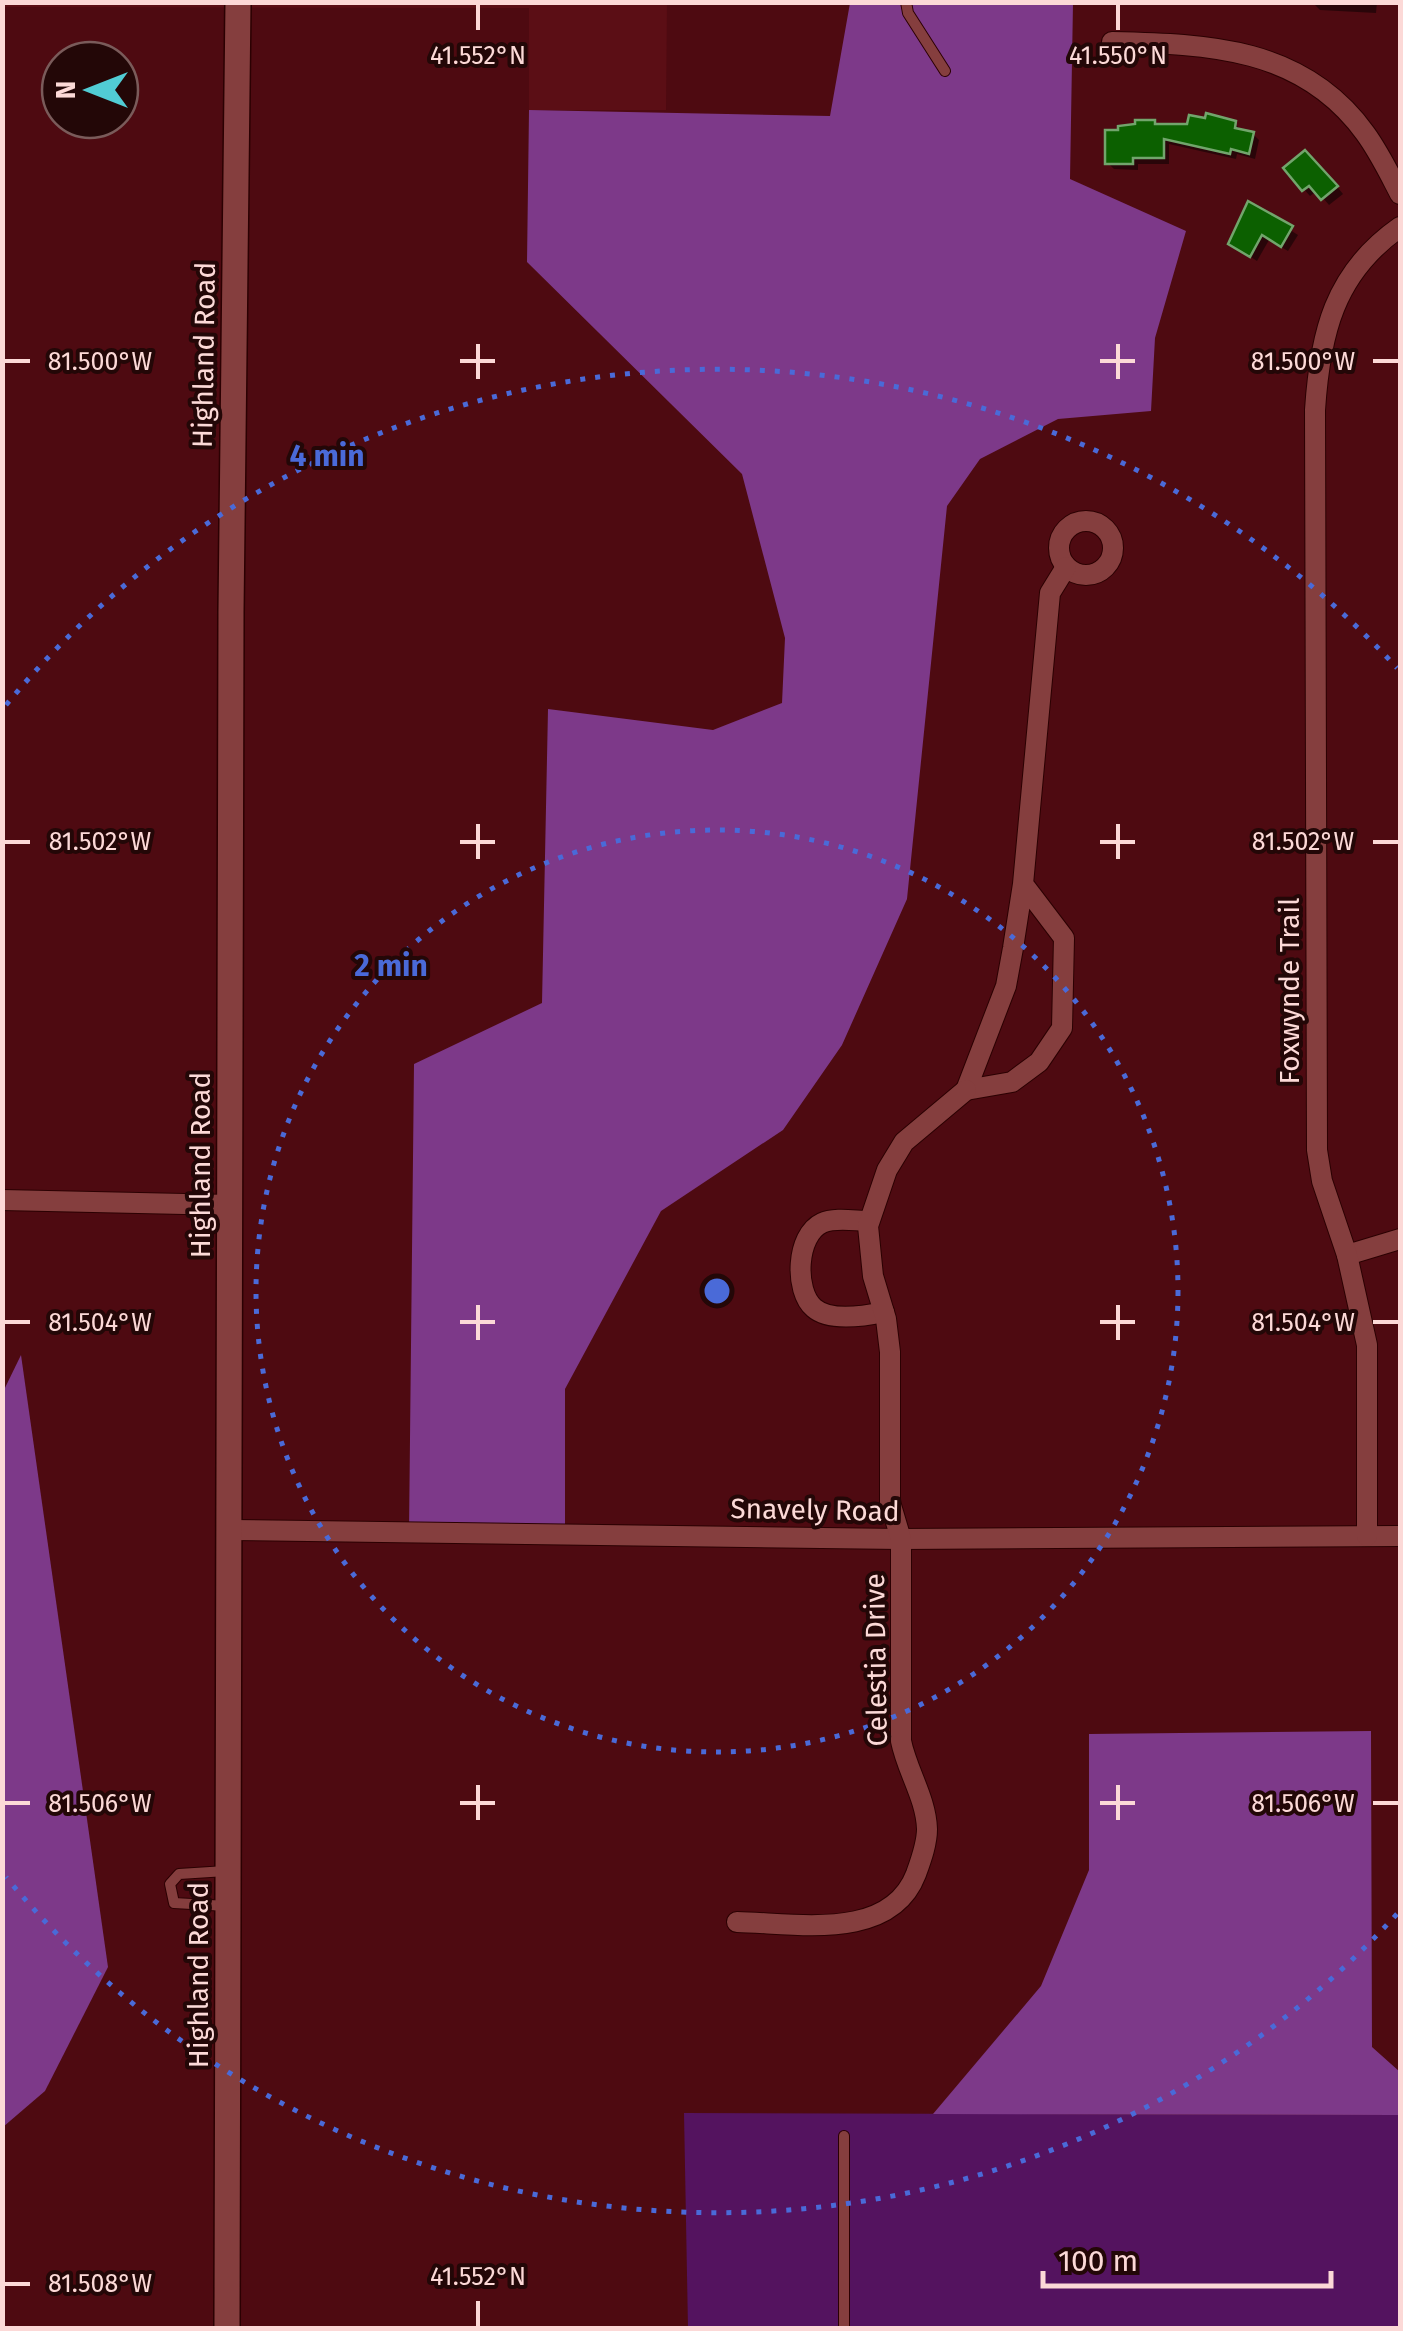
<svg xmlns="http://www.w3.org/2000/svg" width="1403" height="2331" font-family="'Fira Sans',sans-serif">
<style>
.built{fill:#5b0e15}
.green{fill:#54135f}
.forest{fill:#7d3989}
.shadow{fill:#0007}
.building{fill:#0c6000;stroke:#72a56c;stroke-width:2.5}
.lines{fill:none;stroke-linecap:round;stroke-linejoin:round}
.service-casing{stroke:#2b0002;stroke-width:12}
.minor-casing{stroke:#2b0002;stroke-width:22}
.tertiary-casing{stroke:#2b0002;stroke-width:28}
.service{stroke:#853e3e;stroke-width:10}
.minor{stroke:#853e3e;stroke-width:20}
.tertiary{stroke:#853e3e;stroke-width:25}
.ticks{fill:none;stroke:#fcd9d7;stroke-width:4}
.ring{fill:none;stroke:#4a6ad8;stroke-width:5;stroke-dasharray:5 10}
.labels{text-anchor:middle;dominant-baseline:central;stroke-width:8;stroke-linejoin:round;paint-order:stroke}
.street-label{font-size:28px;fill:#fcd9d7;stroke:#230707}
.ticks-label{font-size:25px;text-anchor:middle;fill:#fcd9d7;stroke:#230707;stroke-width:8;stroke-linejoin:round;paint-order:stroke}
.centre{fill:#4a6ad8;stroke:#230707;stroke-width:5}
.ring-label{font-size:30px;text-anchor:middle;font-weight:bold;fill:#4a6ad8;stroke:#230707;stroke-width:8;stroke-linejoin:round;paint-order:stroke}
</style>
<rect width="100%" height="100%" fill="#4e0a11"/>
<path class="built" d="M3,2L667,3L666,110H529V8L3,7Z"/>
<path class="green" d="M684,2113L1400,2115V2328H688Z"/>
<g class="forest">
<path d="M850,3H1073L1070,179L1186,231L1155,338L1151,411L1058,419L980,459L947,506L907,899L842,1045L783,1130L661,1211L565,1389V1534L409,1532L414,1064L542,1003L548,709L713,730L782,703L785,638L742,474L527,262L529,110L830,116Z"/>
<path d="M21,1355L108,1967L45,2091L3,2127L2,1394Z"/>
<path d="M1371,1731L1372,2047L1400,2072V2115L933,2114L1041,1986L1089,1870V1734Z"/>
</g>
<g class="shadow">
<path d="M1377,2L1376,13L1320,10L1313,3Z"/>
<path d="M1154,122L1158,127L1235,123L1241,131L1253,134L1259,140L1255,159L1237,154L1236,159L1169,144V164H1138V170L1114,169L1108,163Z"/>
<path d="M1286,169L1326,173L1343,194L1329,205L1317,191L1310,196Z"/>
<path d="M1249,204L1298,235L1288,251L1269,240L1257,261L1231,244Z"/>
</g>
<g class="building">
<path d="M1206,113L1236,121L1235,128L1254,132L1249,154L1231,149L1230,154L1164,139V158H1133V164H1105V130H1118V126L1135,124V120H1155V124H1187L1189,115L1205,118Z"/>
<path d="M1305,150L1338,186L1321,200L1309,186L1302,191L1283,168Z"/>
<path d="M1248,201L1293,226L1281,247L1262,235L1250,257L1228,244Z"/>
</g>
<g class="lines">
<g class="service-casing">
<g id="service">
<path d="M906,2L908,13L945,71"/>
<path d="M226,1871L179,1874L170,1884L174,1903L227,1906"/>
<path d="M844,2136V2328"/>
</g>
</g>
<g class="minor-casing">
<g id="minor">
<path d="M1112,42C1208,44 1303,47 1365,133C1379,152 1389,173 1400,194"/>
<circle cx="1086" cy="548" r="27"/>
<path d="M1023,884L1064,938L1062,1028L1039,1062L1012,1082L966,1090L1006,986L1013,948L1023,884L1050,593L1066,567"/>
<path d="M2,1200L230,1205"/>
<path d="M869,1221C855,1221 835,1217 822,1223C796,1235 794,1291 814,1308C830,1322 865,1316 884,1312"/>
<path d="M1347,1255L1400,1239"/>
<path d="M229,1530L901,1539L1400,1536"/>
<path d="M1367,1536V1345L1347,1255L1322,1181L1317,1150L1315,410C1320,334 1334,273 1400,227"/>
<path d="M737,1922C796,1923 890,1942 916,1874C921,1860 927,1844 927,1829C926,1798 907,1771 901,1741V1539L890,1502V1352L886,1319L873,1276L868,1226L887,1170L904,1142L966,1090"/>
</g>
</g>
<g class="tertiary-casing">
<path id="tertiary" d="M227,2328L231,612L238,2"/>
</g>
<use href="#service" class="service"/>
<use href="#minor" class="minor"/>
<use href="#tertiary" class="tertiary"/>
</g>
<path class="ticks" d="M478,5V30M1118,5V30M478,344V379M1118,344V379M5,361H30M460,361H495M1100,361H1135M1373,361H1398M478,824V859M1118,824V859M5,842H30M460,842H495M1100,842H1135M1373,842H1398M478,1305V1340M1118,1305V1340M5,1322H30M460,1322H495M1100,1322H1135M1373,1322H1398M478,1785V1820M1118,1785V1820M5,1803H30M460,1803H495M1100,1803H1135M1373,1803H1398M5,2284H30M478,2301V2326"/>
<g class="ring">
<circle cx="717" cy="1291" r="461"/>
<path d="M1397 1914A922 922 0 0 1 6 1877M6 705A922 922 0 0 1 1397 668"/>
</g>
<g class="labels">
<g class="street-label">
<text transform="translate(204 355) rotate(-89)">Highland Road</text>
<text transform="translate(1289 991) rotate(-90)">Foxwynde Trail</text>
<text transform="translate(200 1165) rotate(-90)">Highland Road</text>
<text transform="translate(815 1510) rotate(1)">Snavely Road</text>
<text transform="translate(876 1660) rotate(-91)">Celestia Drive</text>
<text transform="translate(198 1975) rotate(-90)">Highland Road</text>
</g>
</g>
<g class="ticks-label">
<text x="478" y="64">41.552°N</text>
<text x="1118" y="64">41.550°N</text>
<text x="1303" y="370">81.500°W</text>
<text x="100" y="370">81.500°W</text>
<text x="1303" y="850">81.502°W</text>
<text x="100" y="850">81.502°W</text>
<text x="1303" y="1331">81.504°W</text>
<text x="100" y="1331">81.504°W</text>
<text x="1303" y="1812">81.506°W</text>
<text x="100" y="1812">81.506°W</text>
<text x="478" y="2285">41.552°N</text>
<text x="100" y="2292">81.508°W</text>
</g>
<circle cx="717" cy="1291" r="15" class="centre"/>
<g class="ring-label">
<text x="327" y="466">4 min</text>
<text x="391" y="976">2 min</text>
</g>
<rect width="1403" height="2331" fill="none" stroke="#fcd9d7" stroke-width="10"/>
<g transform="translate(90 90) rotate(270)"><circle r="48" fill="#230707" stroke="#7a5b5a" stroke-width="2.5"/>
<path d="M0-8L18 38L0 25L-18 38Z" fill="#51ccd4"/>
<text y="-15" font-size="28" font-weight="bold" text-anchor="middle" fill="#fcd9d7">N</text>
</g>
<path d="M1043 2271v15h288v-15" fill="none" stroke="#fcd9d7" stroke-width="5"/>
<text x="1058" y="2271" font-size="30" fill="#fcd9d7" stroke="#230707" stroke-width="8" paint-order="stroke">100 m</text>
</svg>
